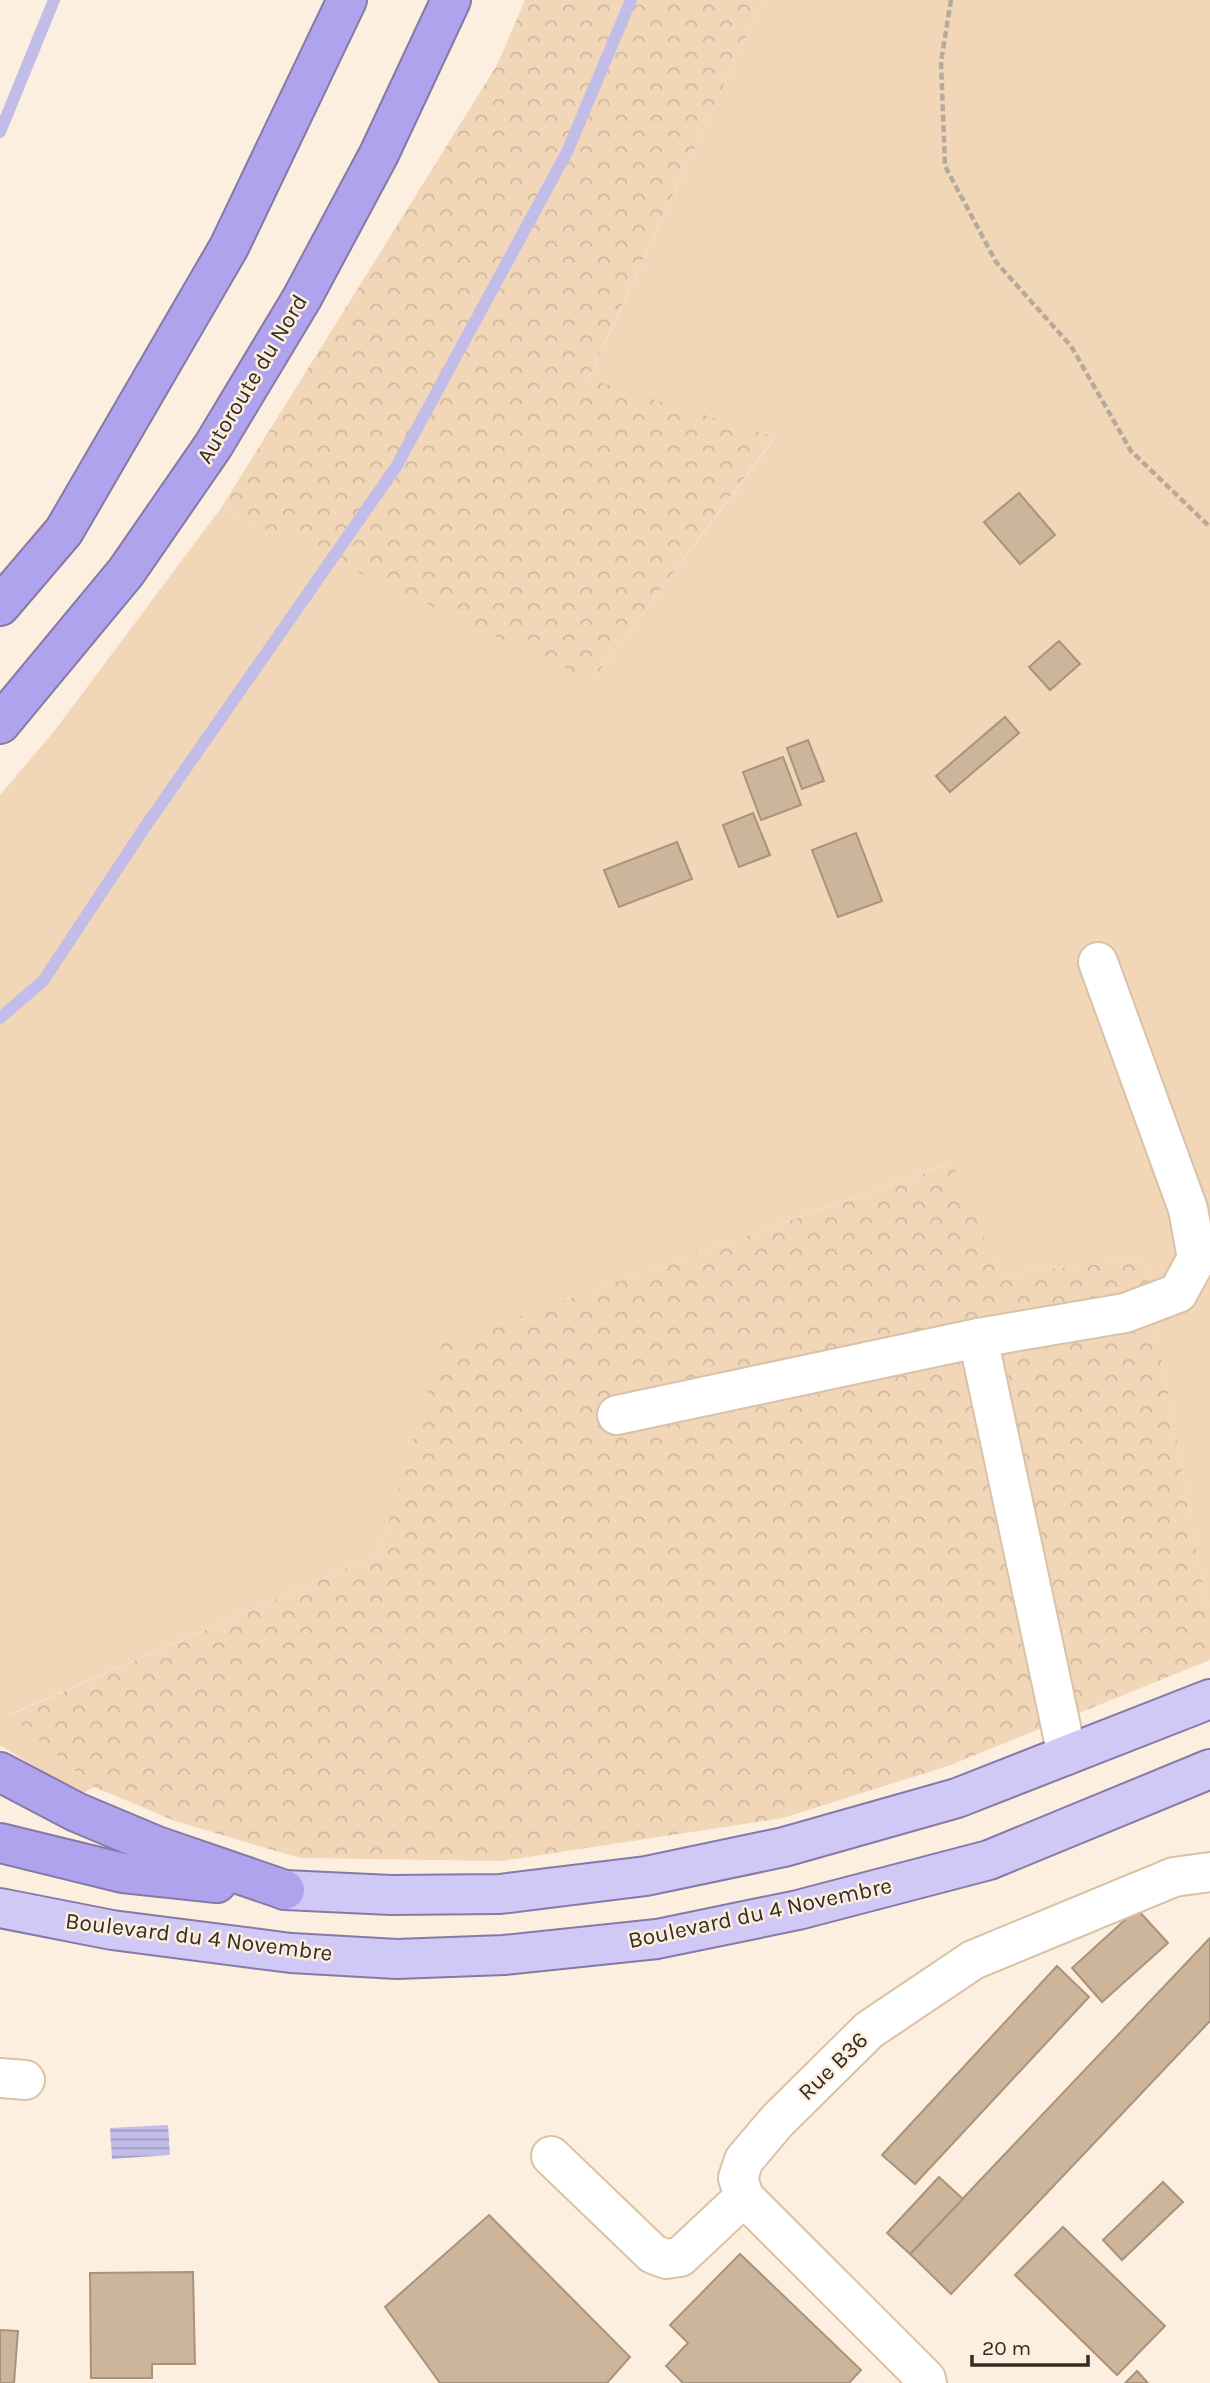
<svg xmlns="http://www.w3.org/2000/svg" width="1210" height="2383" font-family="Karla,sans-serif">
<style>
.green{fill:#f1d6b8}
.forest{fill:url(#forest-crowns)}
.water{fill:url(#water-rules)}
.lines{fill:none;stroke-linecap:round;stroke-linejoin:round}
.stream{stroke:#c2bce8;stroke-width:12}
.building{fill:#ccb59b;stroke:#a9937a;stroke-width:2}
.minor-casing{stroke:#dac2a8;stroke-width:42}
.major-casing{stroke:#8579a7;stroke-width:42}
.highway-casing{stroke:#8579a7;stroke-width:42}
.path{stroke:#b6aa9c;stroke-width:4.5;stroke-dasharray:7 3.5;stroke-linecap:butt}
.minor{stroke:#fff;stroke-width:38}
.major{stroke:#d0c8f5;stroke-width:38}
.highway{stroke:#b0a3ee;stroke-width:38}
.labels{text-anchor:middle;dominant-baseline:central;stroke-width:5;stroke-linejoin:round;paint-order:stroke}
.street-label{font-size:23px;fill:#362c22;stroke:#fdefdf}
</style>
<defs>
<pattern id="forest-crowns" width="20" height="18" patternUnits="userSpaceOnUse" patternTransform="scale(1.75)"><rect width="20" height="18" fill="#f1d6b8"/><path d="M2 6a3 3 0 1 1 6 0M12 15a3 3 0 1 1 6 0" fill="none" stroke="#cfb89e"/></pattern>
<pattern id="water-rules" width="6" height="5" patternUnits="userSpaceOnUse" patternTransform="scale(1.75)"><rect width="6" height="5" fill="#c2bce8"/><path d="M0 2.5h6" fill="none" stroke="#9e99bc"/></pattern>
</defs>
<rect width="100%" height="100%" fill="#fdefdf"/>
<path class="green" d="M763,0H1210V1602L1206,1603L1144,1260L1000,1274L951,1163L443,1344L379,1554L11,1714L94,1787L80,1795L0,1745V795L55,730L221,508L593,680L775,438L588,380Z"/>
<g class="forest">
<path d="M525,0H763L588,379L775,437L592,681L221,508L497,65Z"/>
<path d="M952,1163L1000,1274L1144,1260L1206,1603L1210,1602V1660L948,1766L783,1818L501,1861L300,1858L175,1821L94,1787L10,1715L379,1554L442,1344Z"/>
</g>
<path class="water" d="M168,2125L170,2155L112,2159L110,2128Z"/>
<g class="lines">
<g class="stream">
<path d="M0,132L54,0"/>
<path d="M0,1018L43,981L145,827L396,467L567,152L631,0"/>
</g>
</g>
<g class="building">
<path d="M1019,493L1055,535L1020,564L984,522Z"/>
<path d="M1059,641L1080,664L1050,690L1029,667Z"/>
<path d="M1005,717L1019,733L950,792L936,776Z"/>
<path d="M808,740L824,781L802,789L787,748Z"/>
<path d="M783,757L801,805L761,820L743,772Z"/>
<path d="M753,813L770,855L739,867L723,825Z"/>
<path d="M856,833L882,901L838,917L812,850Z"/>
<path d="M677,842L692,879L619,907L604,870Z"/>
<path d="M1137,1909L1168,1943L1102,2002L1072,1968Z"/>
<path d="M1210,1938V2021L951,2294L910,2254Z"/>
<path d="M1057,1966L1089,1997L915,2184L882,2155Z"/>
<path d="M939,2177L963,2199L910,2254L887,2233Z"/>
<path d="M1163,2182L1183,2202L1122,2260L1103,2240Z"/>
<path d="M489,2215L630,2357L607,2383H440L385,2307Z"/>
<path d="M1063,2227L1165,2326L1117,2375L1015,2275Z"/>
<path d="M740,2254L861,2370L849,2383H683L666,2366L688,2343L670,2325Z"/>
<path d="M193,2272L195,2364H152V2378H91L90,2273Z"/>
<path d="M0,2330L18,2331L14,2383H0Z"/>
<path d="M1137,2371L1148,2383H1125Z"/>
</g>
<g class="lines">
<g class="minor-casing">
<g id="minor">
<path d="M978,1338L1067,1755"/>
<path d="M617,1415L978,1338L1125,1313L1178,1293L1197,1258L1188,1209L1098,962"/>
<path d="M0,2078L25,2080"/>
<path d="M551,2156L653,2254L666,2259L680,2257L744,2197"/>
<path d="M927,2383L926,2379L744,2197L738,2178L744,2160L777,2121L869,2030L973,1960L1174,1877L1210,1872"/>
</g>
</g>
<g class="major-casing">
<g id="major">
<path d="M285,1890L391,1895L500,1894L646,1876L784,1847L957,1798L1210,1699"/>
<path d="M0,1908L112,1930L291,1953L397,1959L504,1955L657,1939L798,1910L989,1860L1210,1769"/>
</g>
</g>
<g class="highway-casing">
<g id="highway">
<path d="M0,606L64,531L229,247L347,0"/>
<path d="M0,724L126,572L213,446L302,298L379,154L451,0"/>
<path d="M0,1772L76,1812L157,1846L285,1890"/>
<path d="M0,1843L123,1873L217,1883"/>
</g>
</g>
<path class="path" d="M951,0L941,62L945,166L996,262L1071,346L1131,451L1210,527"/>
<use href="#minor" class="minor"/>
<use href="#major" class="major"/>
<use href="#highway" class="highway"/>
</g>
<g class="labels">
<g class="street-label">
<text transform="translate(252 379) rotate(-59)">Autoroute du Nord</text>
<text transform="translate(760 1913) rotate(-12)">Boulevard du 4 Novembre</text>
<text transform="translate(199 1937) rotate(7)">Boulevard du 4 Novembre</text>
<text transform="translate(833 2066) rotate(-44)">Rue B36</text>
</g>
</g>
<path d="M972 2355v10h116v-10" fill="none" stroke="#362c22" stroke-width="3.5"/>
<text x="982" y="2355" font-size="21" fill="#362c22" stroke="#fdefdf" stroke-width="5" paint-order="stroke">20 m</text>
</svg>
